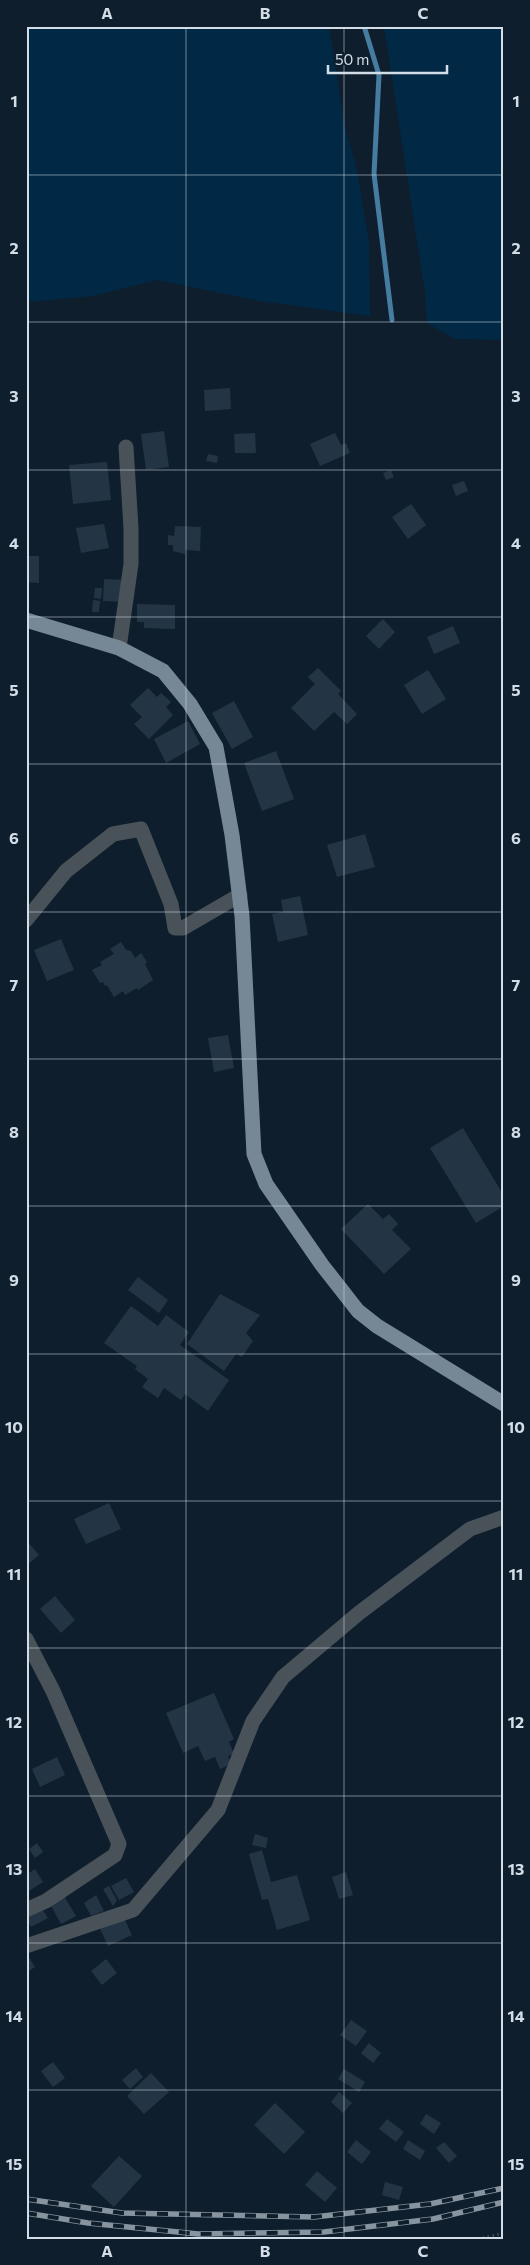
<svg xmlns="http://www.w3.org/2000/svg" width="530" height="2265" font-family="Commissioner,sans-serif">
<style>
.green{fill:#012945}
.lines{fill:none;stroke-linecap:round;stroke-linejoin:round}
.stream{stroke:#467ca0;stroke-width:5}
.building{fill:#233544}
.path{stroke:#566471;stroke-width:3;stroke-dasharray:1 4;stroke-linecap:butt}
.minor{stroke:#4a5259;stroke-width:15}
.major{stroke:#768796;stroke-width:15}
.rail-casing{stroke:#87949f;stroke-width:5.5}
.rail{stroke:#0e1e2c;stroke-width:4;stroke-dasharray:11;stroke-linecap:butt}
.grid{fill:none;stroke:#d2dde7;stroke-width:1;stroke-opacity:0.55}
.neatline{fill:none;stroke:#d2dde7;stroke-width:2}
.grid-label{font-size:16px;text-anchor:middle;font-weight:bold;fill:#d2dde7}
</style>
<rect width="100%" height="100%" fill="#0e1e2c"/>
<g class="green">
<path d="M26,26H329L345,127L357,171L369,242L370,316L260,301L157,280L93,296L26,302Z"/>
<path d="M384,26H504V340L455,339L427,323L425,293Z"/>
</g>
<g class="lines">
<path class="stream" d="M364,26L379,75L374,174L392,320"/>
</g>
<g class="building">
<path d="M230,388L231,409L205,411L204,390Z"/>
<path d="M164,431L169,467L146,470L141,434Z"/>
<path d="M255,433L256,453H235L234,434Z"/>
<path d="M335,433L341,445L346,443L350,453L320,466L310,444Z"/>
<path d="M208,454L218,456L217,463L206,461Z"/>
<path d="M107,462L111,500L73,504L69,465Z"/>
<path d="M391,470L394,477L386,480L383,473Z"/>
<path d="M464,481L468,491L456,496L452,485Z"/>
<path d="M411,504L426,525L408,539L392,517Z"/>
<path d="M104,524L109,548L81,553L76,528Z"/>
<path d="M175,526L201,527L200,551L185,550V554L173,551V545H168V535L174,536Z"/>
<path d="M26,556H39V583L26,582Z"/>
<path d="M104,579L124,580L123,602L103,601Z"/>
<path d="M95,588H102L101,599L94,598Z"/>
<path d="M93,600L100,601L99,612H92Z"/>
<path d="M137,604L175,605V629L144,628V622H137Z"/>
<path d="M383,619L395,632L379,649L366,636Z"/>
<path d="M453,626L460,643L434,654L427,637Z"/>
<path d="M318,668L341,691L338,694L357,714L347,724L334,712L314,731L291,708L315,684L308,677Z"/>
<path d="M428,670L446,699L422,714L404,685Z"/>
<path d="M148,688L157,697L161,693L171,702L166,707L173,715L149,739L134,724L142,717L130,705Z"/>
<path d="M234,701L253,737L232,749L212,713Z"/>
<path d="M188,721L200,744L166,763L154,739Z"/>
<path d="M276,751L294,799L262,811L244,763Z"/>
<path d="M365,834L375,867L337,877L327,845Z"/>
<path d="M300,896L308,935L278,942L272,914L283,912L281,900Z"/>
<path d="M61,939L74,970L47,981L34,950Z"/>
<path d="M121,942L126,950L131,951L135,958L141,953L147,962L145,964L153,980L138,990L137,988L125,995L123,991L114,997L107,985L105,986L103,982L100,983L92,970L102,965L100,962L114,954L110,949Z"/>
<path d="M228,1035L234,1068L214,1072L208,1038Z"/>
<path d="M463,1128L504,1196V1206L476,1223L430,1148Z"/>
<path d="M368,1204L383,1219L389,1214L398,1224L392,1230L411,1249L384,1274L341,1229Z"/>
<path d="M138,1277L168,1300L159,1313L128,1290Z"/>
<path d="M220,1294L260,1315L246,1333L253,1341L242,1357L236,1354L224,1371L187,1344Z"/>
<path d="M131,1306L158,1326L166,1315L189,1332L180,1345L229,1380L208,1411L185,1394L181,1400L164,1388L158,1398L142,1387L148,1379L135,1369L137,1366L104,1343Z"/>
<path d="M109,1503L121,1529L86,1544L74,1519Z"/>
<path d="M26,1540L39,1555L26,1566Z"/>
<path d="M55,1596L75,1620L61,1633L40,1609Z"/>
<path d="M214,1693L234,1739L229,1742L234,1754L228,1756L231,1764L220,1769L215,1757L205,1761L198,1746L183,1753L166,1713Z"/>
<path d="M57,1757L65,1775L40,1787L32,1769Z"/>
<path d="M255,1834L268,1838L266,1848L252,1845Z"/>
<path d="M37,1843L43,1852L35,1858L29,1849Z"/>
<path d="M262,1850L271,1882L297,1875L310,1920L277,1930L268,1899L262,1900L249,1854Z"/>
<path d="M35,1869L43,1882L26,1893V1875Z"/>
<path d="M346,1872L353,1895L339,1899L332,1877Z"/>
<path d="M126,1878L134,1892L119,1900L111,1886Z"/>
<path d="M109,1886L117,1900L113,1906L103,1889Z"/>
<path d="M96,1895L104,1911L91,1916L84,1903Z"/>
<path d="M64,1896L76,1916L61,1924L50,1904Z"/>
<path d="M42,1909L48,1918L31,1927L26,1918Z"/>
<path d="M124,1918L132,1935L108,1946L100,1929Z"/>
<path d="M26,1953L35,1967L26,1973Z"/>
<path d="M106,1959L117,1973L102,1985L91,1971Z"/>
<path d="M351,2020L367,2031L356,2046L340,2035Z"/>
<path d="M369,2043L381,2053L373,2063L361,2053Z"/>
<path d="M53,2062L65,2078L53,2087L41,2071Z"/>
<path d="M136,2068L143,2077L130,2089L122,2080Z"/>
<path d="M344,2069L365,2082L359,2092L338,2079Z"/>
<path d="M151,2073L169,2092L144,2114L127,2096Z"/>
<path d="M339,2092L352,2103L343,2113L331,2102Z"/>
<path d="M275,2103L305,2132L284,2154L254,2125Z"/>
<path d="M426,2114L441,2123L434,2134L420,2124Z"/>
<path d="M387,2119L404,2132L396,2142L379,2129Z"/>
<path d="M356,2140L371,2152L362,2164L347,2152Z"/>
<path d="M408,2140L425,2151L420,2160L403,2149Z"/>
<path d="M444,2142L457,2156L449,2163L436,2148Z"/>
<path d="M119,2156L142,2176L114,2207L91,2186Z"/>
<path d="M317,2171L337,2188L325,2202L305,2185Z"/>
<path d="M385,2182L403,2187L399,2200L382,2195Z"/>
</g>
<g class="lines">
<path class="path" d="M478,2239L504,2233"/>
<g class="minor">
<path d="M119,648L131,564V528L126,447"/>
<path d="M26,920L66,871L113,834L141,829L171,904L175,928H183L240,895"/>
<path d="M26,1639L53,1691L119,1844L115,1855L46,1901L26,1910"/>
<path d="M26,1946L133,1910L218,1810L253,1721L283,1677L359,1613L470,1529L504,1517"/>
</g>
<path class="major" d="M26,620L119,648L163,671L190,704L216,747L232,835L242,916L254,1154L266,1184L322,1265L358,1311L377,1326L504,1404"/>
<g class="rail-casing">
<g id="rail">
<path d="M26,2199L122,2213L314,2217L430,2204L504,2188"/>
<path d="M26,2213L88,2223L198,2234L324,2232L433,2219L504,2202"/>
</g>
</g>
<use href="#rail" class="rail"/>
</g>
<path class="grid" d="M186,26V2239M344,26V2239M26,175H504M26,322H504M26,470H504M26,617H504M26,764H504M26,912H504M26,1059H504M26,1206H504M26,1354H504M26,1501H504M26,1648H504M26,1796H504M26,1943H504M26,2090H504"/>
<rect width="530" height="2265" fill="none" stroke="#0e1e2c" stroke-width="55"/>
<path d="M328 65v8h119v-8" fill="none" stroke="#d2dde7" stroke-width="2.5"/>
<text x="335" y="65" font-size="15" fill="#d2dde7" stroke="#0e1e2c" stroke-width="4" paint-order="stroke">50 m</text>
<rect x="28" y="28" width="474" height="2210" class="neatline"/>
<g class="grid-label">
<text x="107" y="19">A</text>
<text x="265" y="19">B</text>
<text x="423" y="19">C</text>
<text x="14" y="107">1</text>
<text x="516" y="107">1</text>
<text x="14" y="254">2</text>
<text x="516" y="254">2</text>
<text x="14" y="402">3</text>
<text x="516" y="402">3</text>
<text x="14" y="549">4</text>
<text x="516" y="549">4</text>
<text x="14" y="696">5</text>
<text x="516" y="696">5</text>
<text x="14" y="844">6</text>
<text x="516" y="844">6</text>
<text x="14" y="991">7</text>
<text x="516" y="991">7</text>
<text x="14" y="1138">8</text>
<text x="516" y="1138">8</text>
<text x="14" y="1286">9</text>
<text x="516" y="1286">9</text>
<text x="14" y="1433">10</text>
<text x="516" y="1433">10</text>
<text x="14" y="1580">11</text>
<text x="516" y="1580">11</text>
<text x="14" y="1728">12</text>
<text x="516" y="1728">12</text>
<text x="14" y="1875">13</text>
<text x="516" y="1875">13</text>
<text x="14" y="2022">14</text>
<text x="516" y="2022">14</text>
<text x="14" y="2170">15</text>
<text x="516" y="2170">15</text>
<text x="107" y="2257">A</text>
<text x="265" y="2257">B</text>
<text x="423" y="2257">C</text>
</g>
</svg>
